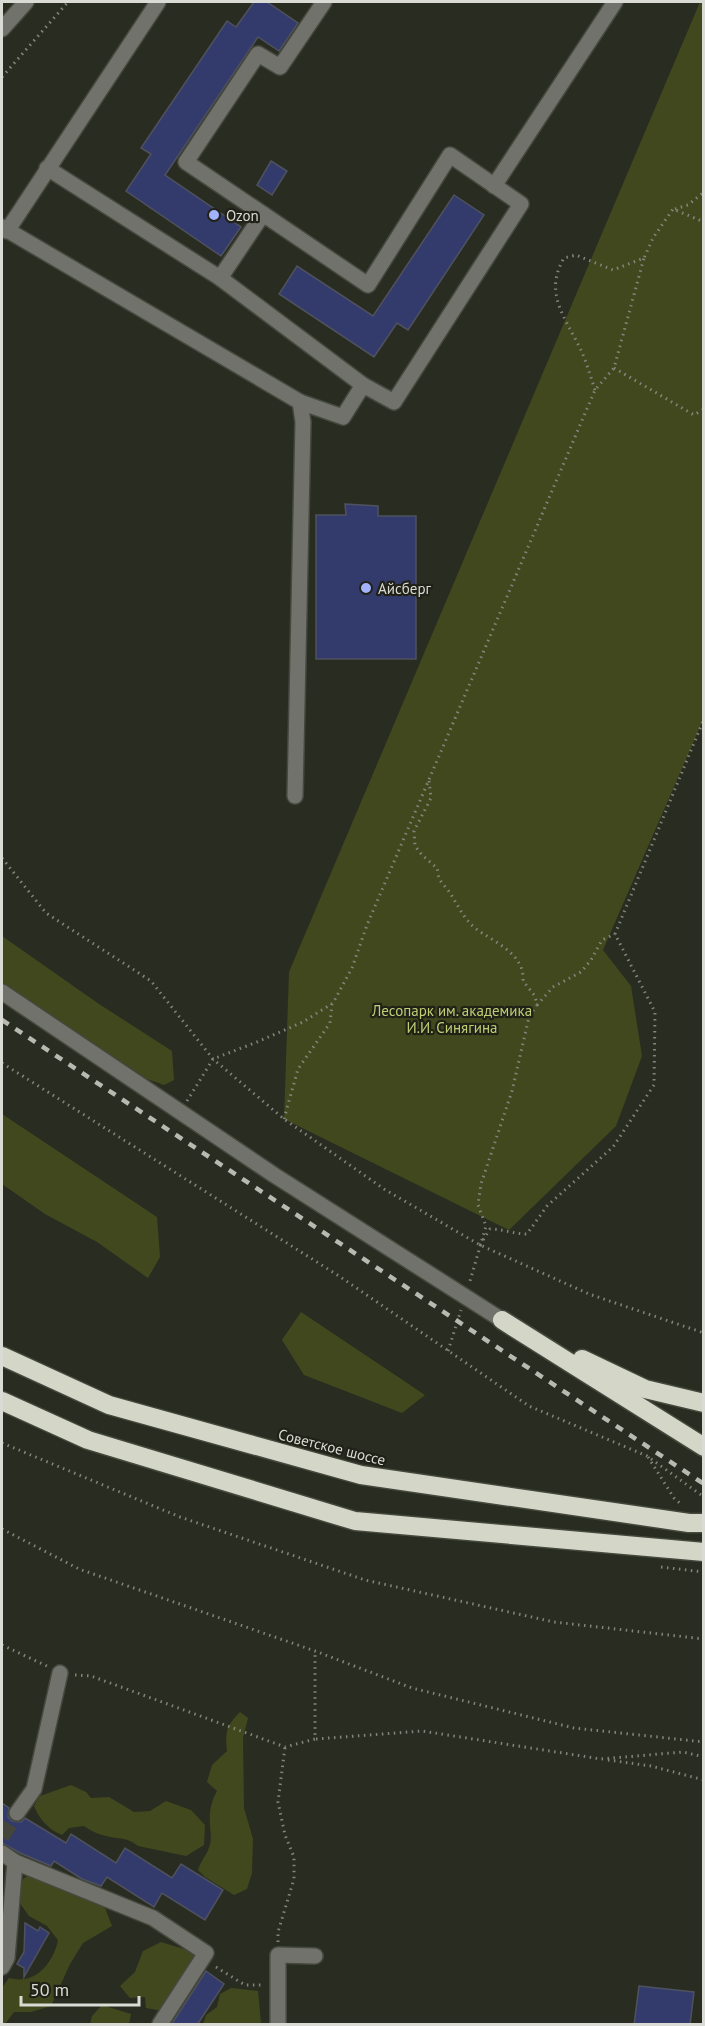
<svg xmlns="http://www.w3.org/2000/svg" width="705" height="2026" font-family="'PT Sans',sans-serif">
<style>
.green{fill:#42481e}
.building{fill:#333b6d;stroke:#4f525e;stroke-width:1.5}
.lines{fill:none;stroke-linecap:round;stroke-linejoin:round}
.minor-tunnel{stroke:#44463b;stroke-width:15;stroke-dasharray:15 8;stroke-linecap:butt}
.minor-casing{stroke:#45483d;stroke-width:18}
.highway-casing{stroke:#45483d;stroke-width:21}
.path{stroke:#83857c;stroke-width:3;stroke-dasharray:1.5 4.5;stroke-linecap:butt}
.minor{stroke:#71726c;stroke-width:15}
.highway{stroke:#d4d7c8;stroke-width:18}
.rail{stroke:#b8bab2;stroke-width:4.5;stroke-dasharray:8 8;stroke-linecap:butt}
.poi-dot{fill:#a2b2fd;stroke:#202217;stroke-width:2}
.labels{text-anchor:middle;dominant-baseline:central;stroke-width:4.5;stroke-linejoin:round;paint-order:stroke}
.poi-label{font-size:15px;fill:#dadbd4;stroke:#202217;text-anchor:start}
.park-label{font-size:15px;fill:#c1ce74;stroke:#202217}
.street-label{font-size:15px;fill:#dadbd4;stroke:#202217}
</style>
<rect width="100%" height="100%" fill="#292c20"/>
<g class="green">
<path d="M700,2H704L703,720L603,950L631,986L642,1056L616,1126L509,1230L284,1119L289,972Z"/>
<path d="M2,936L99,1004L172,1051L174,1080L164,1085L147,1079L2,982Z"/>
<path d="M2,1114L157,1217L160,1257L148,1278L97,1242L45,1214L2,1184Z"/>
<path d="M301,1312L425,1395L402,1413L304,1375L282,1340Z"/>
<path d="M240,1712L248,1718L243,1738L244,1808L253,1839L252,1873L247,1889L234,1895L205,1877L198,1870C201,1860 208,1854 210,1844C212,1837 210,1831 210,1824C209,1812 211,1802 217,1791L207,1782L212,1765L227,1751C225,1732 226,1726 240,1712Z"/>
<path d="M71,1785L86,1792L91,1798L109,1797L134,1812L150,1811L166,1801L191,1810L205,1825L204,1845L186,1856L138,1846C129,1838 121,1839 111,1837C100,1835 92,1832 84,1826L69,1828L62,1835C49,1830 39,1819 34,1806L40,1796Z"/>
<path d="M46,1869L60,1872L72,1881L98,1890L112,1926L83,1943L70,1964L51,2006L31,2012H14L5,2024H2V1988L9,1978C13,1979 19,1980 24,1979C42,1977 55,1957 58,1940L47,1926L29,1916L19,1902V1882L34,1871Z"/>
<path d="M161,1942L200,1954L163,2011L146,2008L145,1997L130,1998L120,1986L135,1972L143,1951Z"/>
<path d="M231,1988L258,1991L261,2024H203L206,2015L217,2007L220,1994Z"/>
<path d="M102,2005L131,2014L129,2024H90L92,2016Z"/>
</g>
<g class="building">
<path d="M254,2H267L298,23L279,51L258,37L165,175L241,227L221,256L126,191L151,154L141,148L227,21L236,27Z"/>
<path d="M271,161L287,171L272,195L257,185Z"/>
<path d="M454,195L484,215L408,330L397,323L374,357L279,294L297,266L373,316Z"/>
<path d="M345,504L378,506V516H416V659H316V515H346Z"/>
<path d="M2,1803L9,1808L8,1817L12,1821L21,1822L25,1818L66,1843L71,1834L116,1863L125,1848L172,1878L181,1864L223,1890L205,1920L162,1893L154,1907L107,1877L101,1886L82,1879L54,1861L51,1866L20,1853L2,1843Z"/>
<path d="M25,1923L38,1931L40,1927L49,1933L24,1977V1968L17,1964L24,1952Z"/>
<path d="M206,1971L224,1984L197,2025H171Z"/>
<path d="M639,1986L694,1992L690,2025H634Z"/>
</g>
<g class="lines">
<path class="minor-tunnel" d="M2,1837L17,1813"/>
<g class="minor-casing">
<g id="minor">
<path d="M2,29L26,2"/>
<path d="M47,168L220,278L263,214L186,162L258,54L280,67L324,2"/>
<path d="M494,186L615,2"/>
<path d="M2,227L300,402L303,422L295,796"/>
<path d="M7,231L158,2"/>
<path d="M220,278L363,385L394,402L521,204L450,155L368,285L263,214"/>
<path d="M300,402L343,417L363,385"/>
<path d="M2,992L274,1175L502,1320"/>
<path d="M17,1813L34,1789L60,1673"/>
<path d="M2,1853L15,1862L7,1958L2,1967"/>
<path d="M15,1862L153,1918L206,1953L160,2024"/>
<path d="M278,2024V1955L315,1956"/>
</g>
</g>
<g class="highway-casing">
<g id="highway">
<path d="M502,1320L704,1447"/>
<path d="M2,1356L109,1405L361,1475L689,1523H704"/>
<path d="M582,1359L645,1389L704,1403"/>
<path d="M2,1401L88,1440L355,1521L704,1552"/>
</g>
</g>
<g class="path">
<path d="M2,77L68,2"/>
<path d="M675,209L688,205L704,192"/>
<path d="M614,368L694,415L704,409"/>
<path d="M595,390C590,375 586,360 579,346C564,316 544,292 564,258L576,255L613,270L644,258L653,238L673,209L704,222"/>
<path d="M429,781L431,798L414,831L415,846L422,855L437,868C438,871 438,875 439,878C441,883 447,888 450,893C458,905 463,918 475,928C493,942 525,953 523,981L535,996L537,1005L529,1017L512,1091L481,1184L478,1205L486,1226L470,1281"/>
<path d="M2,858L46,913L151,981L213,1059L284,1119L384,1189L480,1245L589,1294L704,1333"/>
<path d="M537,1005L553,987L581,972L591,960L602,940L615,934"/>
<path d="M2,1063L339,1276L529,1406L647,1456L704,1497"/>
<path d="M187,1101L213,1059L257,1042L303,1022L333,1003L352,968L367,925L595,390L614,368L644,258"/>
<path d="M284,1119L298,1069L330,1023L332,1004"/>
<path d="M480,1245L490,1229C503,1229 514,1234 527,1234L547,1206L613,1147L654,1085L655,1012L615,934L704,719"/>
<path d="M448,1351L461,1310"/>
<path d="M2,1443L180,1517L365,1580L554,1622L704,1639"/>
<path d="M648,1457L674,1498L682,1505"/>
<path d="M2,1529L79,1569L315,1651L412,1688L574,1728L704,1742"/>
<path d="M661,1567L704,1572"/>
<path d="M2,1645L49,1667"/>
<path d="M75,1675L91,1676L285,1747L315,1739V1651"/>
<path d="M316,1739L422,1731L601,1759L683,1752L704,1757"/>
<path d="M608,1760L651,1766L704,1780"/>
<path d="M278,1942V1932L294,1879V1857L285,1835L278,1802L285,1747"/>
<path d="M216,1967L245,1985H264"/>
</g>
<use href="#minor" class="minor"/>
<use href="#highway" class="highway"/>
<path class="rail" d="M2,1020L704,1484"/>
</g>
<g class="poi-dot">
<circle cx="214" cy="215" r="6"/>
<circle cx="366" cy="588" r="6"/>
</g>
<g class="labels">
<g class="poi-label">
<text x="226" y="215">Ozon</text>
<text x="378" y="588">Айсберг</text>
</g>
<g class="park-label">
<text x="452" y="1010">Лесопарк им. академика<tspan x="452" dy="17">И.И. Синягина</tspan></text>
</g>
<g class="street-label">
<text transform="translate(332 1447) rotate(14)">Советское шоссе</text>
</g>
</g>
<rect width="705" height="2026" fill="none" stroke="#dadbd4" stroke-width="6"/>
<path d="M21 1996v9h118v-9" fill="none" stroke="#dadbd4" stroke-width="3"/>
<text x="30" y="1996" font-size="18" fill="#dadbd4" stroke="#202217" stroke-width="4.5" paint-order="stroke">50 m</text>
</svg>
